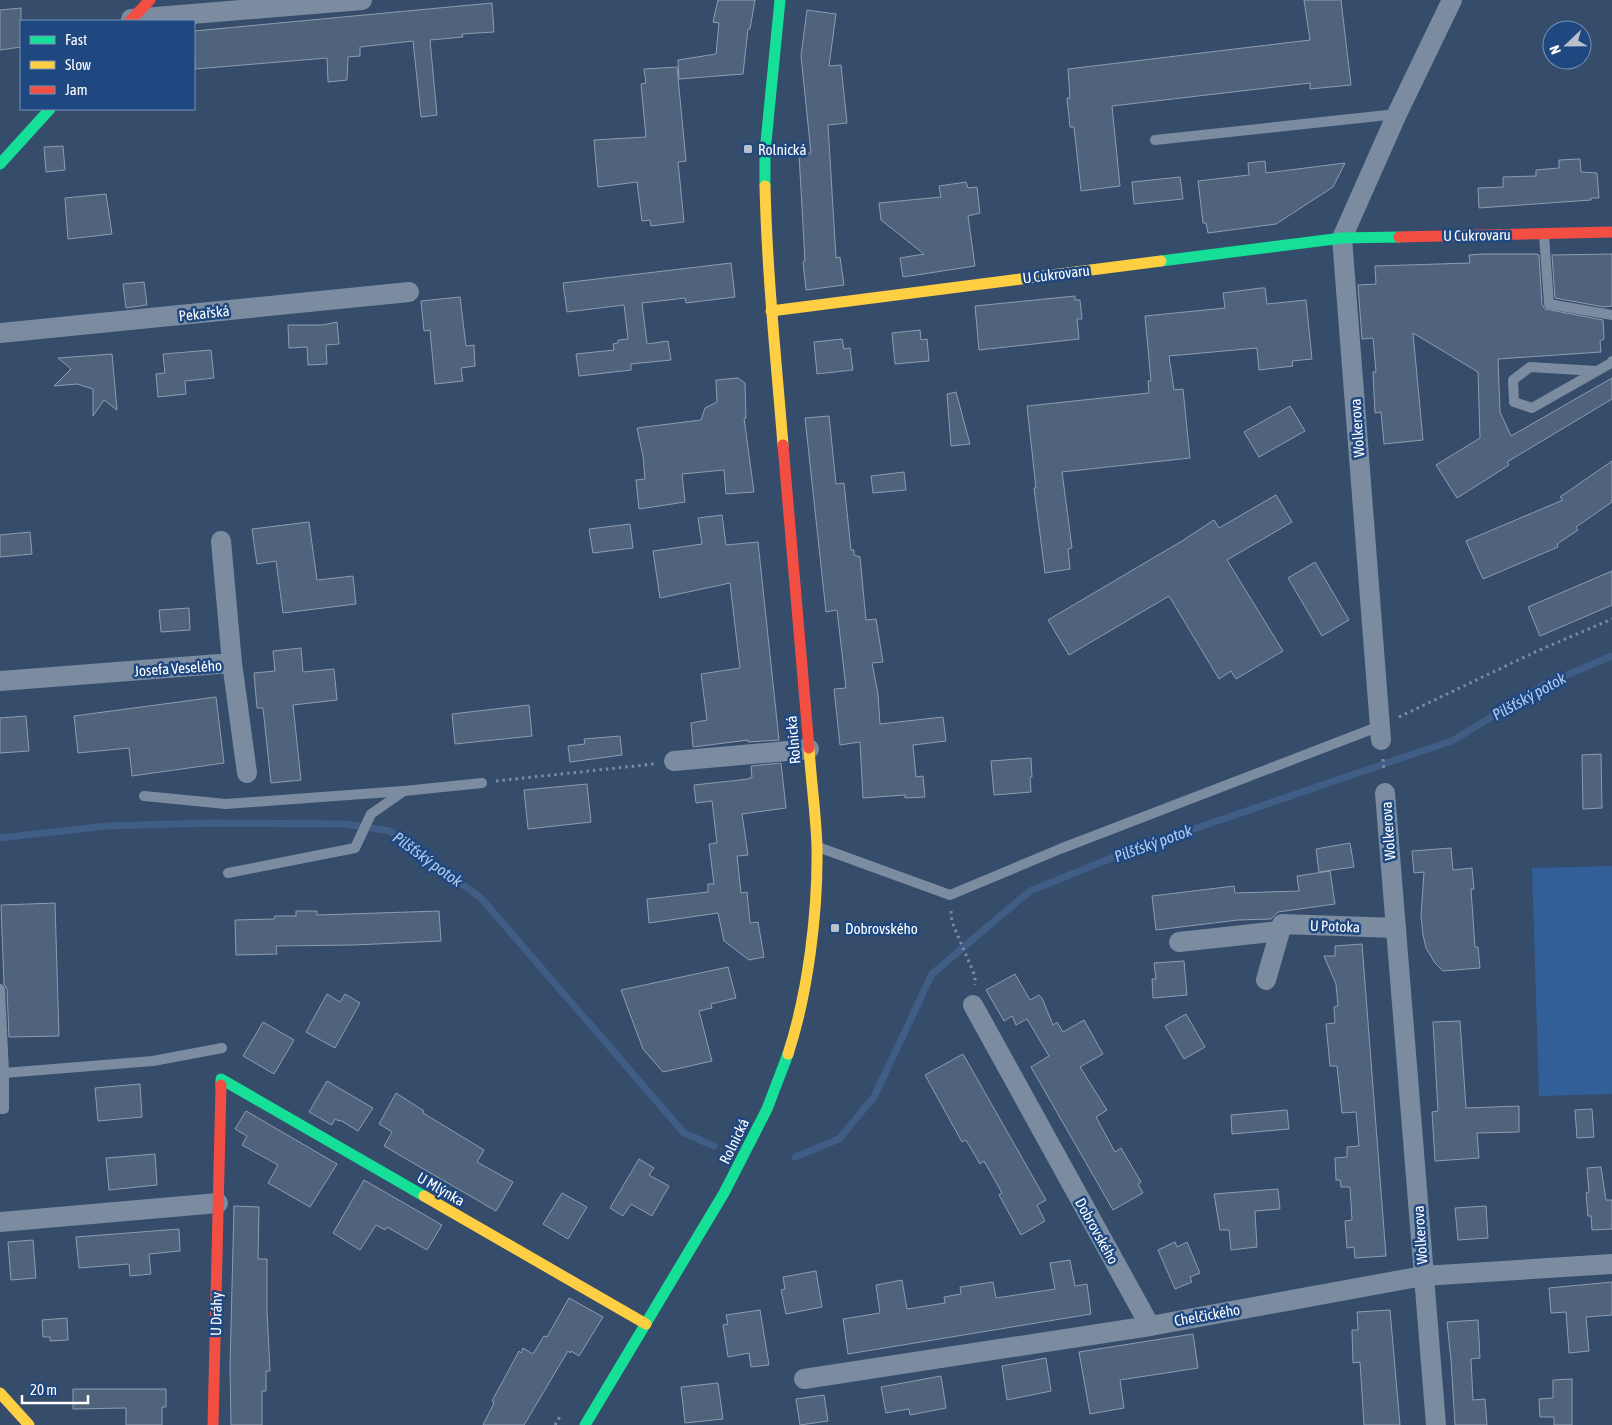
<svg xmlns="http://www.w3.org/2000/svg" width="1612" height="1425" font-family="'Asap Condensed',sans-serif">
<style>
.green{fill:#325f98}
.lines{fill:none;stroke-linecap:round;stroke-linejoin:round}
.stream{stroke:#3f5d85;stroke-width:7}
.building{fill:#50637c;stroke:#8e9caf}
.path{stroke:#7b8ca1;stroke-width:3;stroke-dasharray:2.5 4;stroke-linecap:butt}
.lane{stroke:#7b8ca1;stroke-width:10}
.street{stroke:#7b8ca1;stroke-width:20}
.fast{stroke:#16e098;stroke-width:11}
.slow{stroke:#ffcf43;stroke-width:11}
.jam{stroke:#f24e42;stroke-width:11}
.poi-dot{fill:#b8c0cb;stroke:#1f4881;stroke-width:2}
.labels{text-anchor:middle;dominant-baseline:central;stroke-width:5;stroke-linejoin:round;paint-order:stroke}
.poi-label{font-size:15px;fill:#fff;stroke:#1f4881;text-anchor:start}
.street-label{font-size:15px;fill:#fff;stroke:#1f4881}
.water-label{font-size:16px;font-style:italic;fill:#afccf0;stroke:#1f4881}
</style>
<rect width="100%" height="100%" fill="#354c6b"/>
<path class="green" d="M1612,866V1094L1539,1096L1532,868Z"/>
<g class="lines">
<g class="stream">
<path d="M0,838L107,826L212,823L345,824L390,831L481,898L684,1133L714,1146"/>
<path d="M795,1157L839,1139L874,1097L932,974L1030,891L1124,853L1454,740L1543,685L1612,656"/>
</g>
</g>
<g class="building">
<path d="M718,0H755L750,29H748L743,74L679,79L678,60L716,54L719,23L713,22Z"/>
<path d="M1304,0H1341L1351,85L1310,89V83L1112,106L1120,186L1081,191L1074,127H1070L1067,98H1070L1068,69L1310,40Z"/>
<path d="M492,3L494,32L462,34L463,37L430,40L437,115L421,117L413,41L360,47V56L348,57L347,80L328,82L327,58L195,69L194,31Z"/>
<path d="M21,8V47L0,50V10Z"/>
<path d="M807,10L836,14L829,66L841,65L847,123L828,125L836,258L840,257L844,285L806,290L803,262L805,261L799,154L811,153L801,56Z"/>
<path d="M677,67L686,161L678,162L684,222L651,226L650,220L642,221L637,182L598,187L594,140L646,137L641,84L646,83L644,69Z"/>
<path d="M63,146L65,170L46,172L44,147Z"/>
<path d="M1580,159L1581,172L1597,173L1599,198H1591V200L1479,208L1478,188L1503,187V177L1536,176V170L1559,168V160Z"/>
<path d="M1265,161L1266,173L1345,163L1333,187L1276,224L1208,233L1206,223H1203L1198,181L1249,175L1248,163Z"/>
<path d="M1180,177L1183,199L1134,204L1132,182Z"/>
<path d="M966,182L968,188L977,187L980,213L968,216L975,266L903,277L900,258L924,254L881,220L879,203L941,197L939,186Z"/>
<path d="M106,194L112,234L68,239L65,198Z"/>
<path d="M1483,254H1536L1539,255L1542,304L1545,309L1603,320L1604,339L1600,341L1601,352L1498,359L1500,412L1511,436L1612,378V399L1507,462L1509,465L1457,498L1436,465L1480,438L1478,372L1413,333L1423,440L1384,444L1381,412L1375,413L1373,372H1376L1373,338L1362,339L1358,285L1376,284L1375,266L1470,263L1469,255Z"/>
<path d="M1612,254V306L1604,307L1555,298L1552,255Z"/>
<path d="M731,263L735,297L686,303L685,298L642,303L647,344L668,341L671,360L631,364V370L579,376L576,354L614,350L613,344L618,343V340L628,339L624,305L567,312L563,283Z"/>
<path d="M144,282L147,305L126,308L123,284Z"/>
<path d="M1261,288H1265L1267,304L1306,300L1312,359L1292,361L1293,366L1259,370L1257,348L1169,356L1174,390L1183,389L1190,458L1062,472L1072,548L1068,549L1070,569L1045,573L1034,488H1036L1027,406L1149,393L1148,381H1151L1145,316L1225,308L1223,293Z"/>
<path d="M1075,296V300H1080L1082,319H1077L1079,339L979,350L975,306Z"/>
<path d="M460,297L466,346L474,345L475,366L461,368L463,381L435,384L430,330L424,331L421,301Z"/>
<path d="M337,322L339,344L326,345L327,364L308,365L307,347L289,348L288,325H322Z"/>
<path d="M920,330L921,340L927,339L929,361L895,364L892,333Z"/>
<path d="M842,339L844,349L850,348L853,370L817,374L814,342Z"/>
<path d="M211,350L214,378L185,381L186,394L158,397L156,374L165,373L163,354Z"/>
<path d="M112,354L117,410L104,400L93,416V389L77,384L54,386L71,369L58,358Z"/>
<path d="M738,378L745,383L746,418H744L754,492L726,494L724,470L682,474L685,502L639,509L636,480L645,479L643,456L637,428L701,420L705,408L717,402L716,380Z"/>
<path d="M956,392L970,444L951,446L947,394Z"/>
<path d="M1290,406L1305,431L1259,457L1244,432Z"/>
<path d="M829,416L836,484L844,483L851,550H854V555L860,557L866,620L876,619L883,662L872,663L878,694L880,724L943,717L946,741L913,745L916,777L923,776L925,797L905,798V795L863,798L860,742L840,745L834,689L846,688L837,610L826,612L805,418Z"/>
<path d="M1612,461V502L1576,527L1578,530L1557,544L1558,547L1483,579L1466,541L1563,500L1560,497Z"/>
<path d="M904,472L906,490L873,493L871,476Z"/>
<path d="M1276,495L1292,522L1227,560L1283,651L1236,679L1231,671L1219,679L1169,596L1069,655L1048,620L1182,541L1214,520L1219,528Z"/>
<path d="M722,515L726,545L758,542L779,740L748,742V740L693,747L691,723L707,720L701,674L740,668L730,583L660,598L653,551L702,544L698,518Z"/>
<path d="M309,522L317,580L353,576L356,604L283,613L276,561L257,564L252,529Z"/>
<path d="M630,524L633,548L593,553L589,529Z"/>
<path d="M30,532L32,554L0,557V535Z"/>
<path d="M1315,562L1349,620L1322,636L1288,578Z"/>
<path d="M1612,571V605L1540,636L1528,607Z"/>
<path d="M189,608L190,630L161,632L159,610Z"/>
<path d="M301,648L303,672L334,669L337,700L293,705L301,780L271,783L263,708H257L254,673L275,671L273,651Z"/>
<path d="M216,697L224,763L132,776L129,748L78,753L74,716Z"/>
<path d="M529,705L532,736L455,744L452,714Z"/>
<path d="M26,716L29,751L0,753V718Z"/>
<path d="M620,736L622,755L570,762L568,746L585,744L584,739Z"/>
<path d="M1601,754L1602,808L1583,809L1582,755Z"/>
<path d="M1031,758L1032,777H1030L1031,792L994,795L991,761Z"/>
<path d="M781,763L786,808L742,814L748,855L737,856L741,893L747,892L750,923L758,922L764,957L749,960L724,941L718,913L649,923L647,899L708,892V884H714L709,844L717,843L712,801L696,803L694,785L749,779V778H752L751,766Z"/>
<path d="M587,784L591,822L528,829L524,790Z"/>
<path d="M1350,843L1354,867L1319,872L1316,849Z"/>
<path d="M1451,848L1453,870L1472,868L1474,889H1471L1475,947H1478L1480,968L1443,971L1435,963L1426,948L1423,935L1421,916L1424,872L1414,873L1412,851Z"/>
<path d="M1330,871L1335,904L1278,912L1271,919L1238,920L1156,930L1152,896L1234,886L1235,893L1299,891L1297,876Z"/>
<path d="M55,903L59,1036L9,1037L7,989L4,984L1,905Z"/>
<path d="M296,911H317V915L439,911L441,941L354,945L276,946L277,954L236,955L235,920L274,919L275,916H296Z"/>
<path d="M1362,944L1386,1256L1355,1258L1354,1247L1347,1248L1345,1221L1352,1220L1350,1187H1341L1340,1180H1336L1335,1158L1347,1157V1147L1359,1146L1356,1112L1342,1113L1337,1066H1330L1326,1024L1335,1023L1334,1007L1338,1006L1336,984L1324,956H1335V946Z"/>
<path d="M1184,961L1187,995L1153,998L1152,979H1156L1154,963Z"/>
<path d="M728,967L736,998L711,1004L712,1008L699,1011L712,1061L663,1072L643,1049L621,990Z"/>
<path d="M1015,974L1030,1000L1039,995L1042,998L1053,1025L1057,1022L1063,1032L1084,1020L1103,1054L1080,1067L1107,1110L1096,1117L1115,1152L1121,1148L1141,1182L1138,1184L1143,1193L1113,1210L1031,1067L1049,1056L1027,1019L1016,1025L1012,1016L1004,1021L986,990Z"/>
<path d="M327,994L340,1002L345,994L360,1003L335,1048L306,1032Z"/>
<path d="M1186,1014L1205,1047L1184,1059L1165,1026Z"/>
<path d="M1460,1021L1466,1108L1519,1106V1132L1477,1133L1479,1158L1435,1161L1432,1112L1438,1111L1433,1022Z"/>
<path d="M263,1022L294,1040L274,1074L243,1056Z"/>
<path d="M963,1054L1046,1200L1037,1205L1045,1221L1021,1235L999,1195L1002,1193L984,1161L980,1164L966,1140L962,1142L925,1075Z"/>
<path d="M327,1081L373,1108L358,1131L340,1120L339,1121L335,1119L332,1125L309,1112Z"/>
<path d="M140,1084L142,1117L98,1121L95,1088Z"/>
<path d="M396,1093L424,1111L423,1113L484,1150L477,1162L513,1182L496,1211L384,1146L392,1132L379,1124Z"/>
<path d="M1592,1109L1594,1137L1577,1138L1575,1110Z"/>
<path d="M1287,1110L1289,1129L1232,1134L1231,1115Z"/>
<path d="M246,1111L337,1164L310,1207L268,1183L278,1165L242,1145L247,1136L235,1129Z"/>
<path d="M155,1154L157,1185L109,1190L106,1158Z"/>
<path d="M639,1159L654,1168L649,1175L669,1186L652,1216L631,1204L623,1216L610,1208Z"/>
<path d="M1601,1167L1606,1200H1612V1229L1592,1230L1591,1216H1588L1586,1193L1589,1192L1587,1168Z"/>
<path d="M364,1180L442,1225L427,1250L387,1227L385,1230L376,1225L360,1250L333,1233Z"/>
<path d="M1278,1189L1280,1209L1255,1211L1257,1247L1231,1250L1229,1230H1220L1214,1194Z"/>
<path d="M562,1193L587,1207L568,1239L543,1224Z"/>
<path d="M234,1206L259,1207L258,1259H267V1311L270,1371H266V1391H262V1425H231L230,1367Z"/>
<path d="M1486,1206L1488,1238L1458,1240L1455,1208Z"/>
<path d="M179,1229L180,1251L149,1254L151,1274L130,1276L129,1264L79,1268L76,1237Z"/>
<path d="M33,1240L36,1278L11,1280L8,1242Z"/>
<path d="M1175,1242L1177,1247L1187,1242L1200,1273L1190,1277L1192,1282L1175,1289L1158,1250Z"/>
<path d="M1070,1260L1075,1286L1087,1284L1091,1314L848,1354L843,1319L880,1313L876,1285L902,1280L907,1309L945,1303L944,1297L961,1294L960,1287L993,1282L996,1298L1055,1289L1050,1263Z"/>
<path d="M816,1271L822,1307L786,1314L781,1290L785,1289L783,1277Z"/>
<path d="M1612,1282V1315L1586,1317L1589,1351L1569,1353L1566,1312L1551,1313L1549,1288Z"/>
<path d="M569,1298L603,1317L579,1356L571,1351L570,1353L568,1351L524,1425H483L494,1403L492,1401L519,1351L521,1353L523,1348L533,1354L544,1336L547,1337Z"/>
<path d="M760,1310L769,1365L751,1367L749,1353L728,1357L723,1325L728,1324L726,1315Z"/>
<path d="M1390,1310L1400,1425H1364L1360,1362L1353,1363L1352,1330H1358L1357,1312Z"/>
<path d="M67,1318L68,1340L50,1341V1337H43L42,1320Z"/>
<path d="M1478,1320L1480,1358L1471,1359L1473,1400L1485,1399L1487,1425H1455L1451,1360L1447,1322Z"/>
<path d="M1193,1334L1198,1368L1120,1380L1124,1408L1090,1414L1079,1352Z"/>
<path d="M1046,1358L1051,1391L1007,1400L1002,1366Z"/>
<path d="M941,1376L946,1408L910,1415L909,1409L886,1413L881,1387Z"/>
<path d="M1572,1379V1425H1554V1417H1540L1539,1399L1553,1398V1380Z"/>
<path d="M718,1383L723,1419L685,1423L681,1387Z"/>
<path d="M73,1389H166V1407H162V1425H126V1408L73,1409Z"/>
<path d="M824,1395L828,1421L800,1425L796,1399Z"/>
</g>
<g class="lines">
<g class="path">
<path d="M1399,717L1535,652L1612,619"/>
<path d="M1383,759L1384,772"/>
<path d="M496,781L654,764"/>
<path d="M951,911L952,922L975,976V985"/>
<path d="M555,1425L561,1415"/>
</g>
<g class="lane">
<path d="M1155,140L1397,114"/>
<path d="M1544,235L1549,304L1612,315"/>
<path d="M1596,371L1530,367L1513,380L1514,402L1532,408L1611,363L1612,361"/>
<path d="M144,796L226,804L403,791"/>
<path d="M818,847L950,895L1060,849L1380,726"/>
<path d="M228,873L355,848L371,814L404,791L482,783"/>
<path d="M0,989L4,1073"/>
<path d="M0,1109H4V1073L153,1061L222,1048"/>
</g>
<g class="street">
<path d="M131,19L362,0"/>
<path d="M0,333L409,292"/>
<path d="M232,663L247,773"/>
<path d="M0,681L232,663L221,541"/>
<path d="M1381,740L1342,238L1397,114L1452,0"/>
<path d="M674,761L809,749"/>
<path d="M1385,793L1436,1425"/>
<path d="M1179,942L1280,931"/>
<path d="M1266,980L1282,924L1396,928"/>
<path d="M973,1005L1150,1326"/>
<path d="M0,1222L218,1203"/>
<path d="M804,1379L1150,1326L1423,1276L1612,1264"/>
</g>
<g class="fast">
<path d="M0,164L50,109"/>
<path d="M765,186V152L780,0"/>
<path d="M1161,261L1342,238L1399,237"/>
<path d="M221,1085V1079L424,1196"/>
<path d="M585,1425L724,1193L767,1109L788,1054"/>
</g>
<g class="slow">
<path d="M765,186C767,273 776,358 783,445"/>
<path d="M771,311L1161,261"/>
<path d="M788,1054C808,993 818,912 817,847C816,814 811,781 809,748"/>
<path d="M424,1196L646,1324"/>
<path d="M0,1393L29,1425"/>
</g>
<g class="jam">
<path d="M130,21L150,0"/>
<path d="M1399,237L1612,232"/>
<path d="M783,445L809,748"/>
<path d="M213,1425L221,1085"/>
</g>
</g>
<g class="poi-dot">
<rect x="743" y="144" width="10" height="10" rx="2.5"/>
<rect x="830" y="923" width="10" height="10" rx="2.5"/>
</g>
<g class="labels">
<g class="poi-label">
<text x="758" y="149">Rolnická</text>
<text x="845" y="928">Dobrovského</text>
</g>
<g class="street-label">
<text transform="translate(1477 235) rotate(-1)">U Cukrovaru</text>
<text transform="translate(1056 274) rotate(-7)">U Cukrovaru</text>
<text transform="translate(204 313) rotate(-6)">Pekařská</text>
<text transform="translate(1357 428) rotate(-94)">Wolkerova</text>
<text transform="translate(178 668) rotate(-4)">Josefa Veselého</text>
<text transform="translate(793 740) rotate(-95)">Rolnická</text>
<text transform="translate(1388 831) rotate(-94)">Wolkerova</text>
<text transform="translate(1335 926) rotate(2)">U Potoka</text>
<text transform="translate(734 1141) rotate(-64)">Rolnická</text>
<text transform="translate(441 1189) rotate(30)">U Mlýnka</text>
<text transform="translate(1097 1231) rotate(61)">Dobrovského</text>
<text transform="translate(1420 1235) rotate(-94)">Wolkerova</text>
<text transform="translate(216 1314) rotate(-89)">U Dráhy</text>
<text transform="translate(1207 1315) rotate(-10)">Chelčického</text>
</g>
<g class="water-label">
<text transform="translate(1529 696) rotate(-29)">Pilšťský potok</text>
<text transform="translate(1153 843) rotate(-20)">Pilšťský potok</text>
<text transform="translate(428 859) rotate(36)">Pilšťský potok</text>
</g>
</g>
<rect x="20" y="20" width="175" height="90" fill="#1f4881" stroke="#7991b3"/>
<rect x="30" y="36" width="25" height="8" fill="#16e098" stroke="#7991b3"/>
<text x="65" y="45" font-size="15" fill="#ffffff">Fast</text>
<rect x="30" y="61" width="25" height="8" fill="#ffcf43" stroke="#7991b3"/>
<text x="65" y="70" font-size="15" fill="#ffffff">Slow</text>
<rect x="30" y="86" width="25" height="8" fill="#f24e42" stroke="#7991b3"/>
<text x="65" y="95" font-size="15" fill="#ffffff">Jam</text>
<g transform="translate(1567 45) rotate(248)"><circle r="24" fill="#1f4881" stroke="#7991b3"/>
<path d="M0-4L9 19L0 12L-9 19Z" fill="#b8c0cb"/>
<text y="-8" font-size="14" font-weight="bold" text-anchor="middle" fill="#ffffff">N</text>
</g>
<path d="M22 1395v8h66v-8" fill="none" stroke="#ffffff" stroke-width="2.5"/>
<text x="30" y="1395" font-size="15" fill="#ffffff" stroke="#1f4881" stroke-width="4" paint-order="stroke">20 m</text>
</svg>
